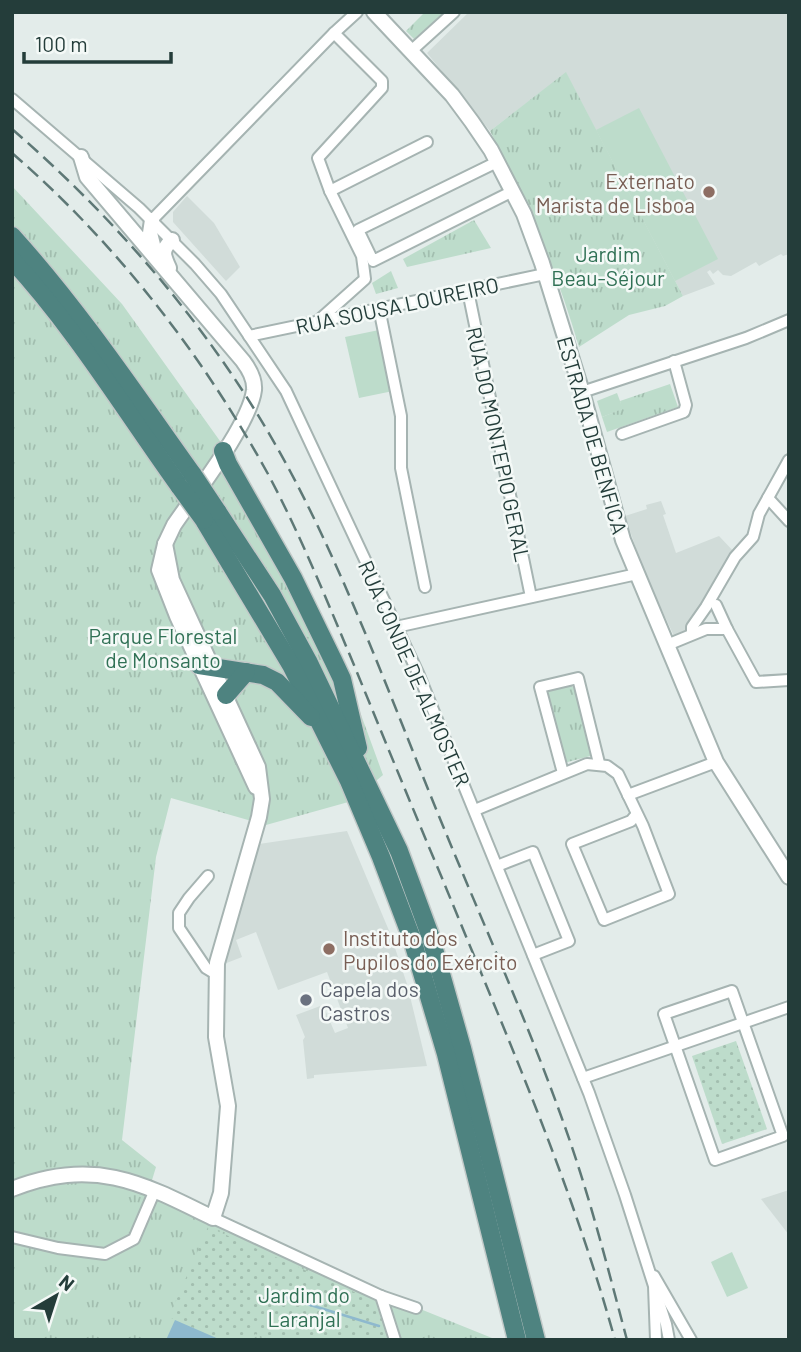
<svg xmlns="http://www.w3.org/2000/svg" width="801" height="1352" font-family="Barlow,sans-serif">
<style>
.built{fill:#d1dcd9}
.grass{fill:#bddccb}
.park{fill:url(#park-tufts)}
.garden{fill:url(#garden-dots)}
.water{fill:#8eb9ce}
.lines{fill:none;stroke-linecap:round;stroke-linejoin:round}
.stream{stroke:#8eb9ce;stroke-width:2.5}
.minor-casing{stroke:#a6b4b2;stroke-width:14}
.tertiary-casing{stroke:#a6b4b2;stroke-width:18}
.trunk-casing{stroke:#c2c9c8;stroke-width:21}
.minor{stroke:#fff;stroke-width:10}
.tertiary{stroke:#fff;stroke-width:14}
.trunk{stroke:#4e8380;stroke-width:18}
.rail{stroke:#5e7876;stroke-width:2.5;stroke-dasharray:14 7;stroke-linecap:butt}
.trunk-bridge-casing{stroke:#c2c9c8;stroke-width:21;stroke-linecap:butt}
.trunk-bridge{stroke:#4e8380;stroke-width:18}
.education-dot{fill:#8d6e63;stroke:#f4f9f7;stroke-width:2.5}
.worship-dot{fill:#6b7280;stroke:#f4f9f7;stroke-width:2.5}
.labels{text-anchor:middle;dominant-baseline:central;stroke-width:5;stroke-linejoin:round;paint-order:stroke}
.education-label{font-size:21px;fill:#785e54;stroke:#f4f9f7;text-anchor:end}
.park-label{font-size:21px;fill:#307155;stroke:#f4f9f7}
.street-label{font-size:21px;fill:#243d3a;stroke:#f4f9f7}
.worship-label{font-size:21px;fill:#5b616d;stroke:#f4f9f7;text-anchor:start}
</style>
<defs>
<pattern id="park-tufts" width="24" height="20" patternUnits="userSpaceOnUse" patternTransform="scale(1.75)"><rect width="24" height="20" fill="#bddccb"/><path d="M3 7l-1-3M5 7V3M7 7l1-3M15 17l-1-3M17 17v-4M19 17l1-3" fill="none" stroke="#a2beaf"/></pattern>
<pattern id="garden-dots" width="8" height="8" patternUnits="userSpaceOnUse" patternTransform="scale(1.75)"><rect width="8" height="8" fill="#bddccb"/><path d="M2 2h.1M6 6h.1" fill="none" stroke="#a2beaf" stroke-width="1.8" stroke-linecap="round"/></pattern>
</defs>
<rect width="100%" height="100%" fill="#e3ecea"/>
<g class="built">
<path d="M469,12H789V254L783,256L781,254L759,266L756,262L731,276L723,275L718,270L713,274L710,270L707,272L715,284L683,296L566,73L490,131L427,53Z"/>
<path d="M187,196L214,223L240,267L226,281L173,222V212Z"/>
<path d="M661,501L666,514L663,515L676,553L719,536L735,553L688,630L674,636L644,572L625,516L647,509L646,505Z"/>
<path d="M347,831L390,933L407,984L427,1066L314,1075V1078L307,1079L303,1040L305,1037L296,1015L323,1005L335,1033L348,1028L327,972L278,990L256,932L236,940L242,957L224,964L256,849L259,844Z"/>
<path d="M789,1190V1235L761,1199Z"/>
</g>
<g class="grass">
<path d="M639,108L718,259L675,281L596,130Z"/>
<path d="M379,330L393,391L359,398L345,337Z"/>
<path d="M617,393L623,409L602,417L597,401Z"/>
<path d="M732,1252L748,1288L727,1297L711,1262Z"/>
</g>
<g class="park">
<path d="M422,12H444L414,39L406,31L423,14Z"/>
<path d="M566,72L683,296L665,306L629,315L579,347C557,272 527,200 490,131Z"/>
<path d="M12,186L122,304L220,441L246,483L328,633L356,701L383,775L352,801L266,825L171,798L156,857L122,1140L156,1167L149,1190L393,1298L497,1340H12Z"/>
<path d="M474,220L491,248L407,267L403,259Z"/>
<path d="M391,271L398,288L376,294L372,283Z"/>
<path d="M670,384L678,407L607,432L602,417L622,409L620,401Z"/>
<path d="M570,685L577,690L594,755L564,763L545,696L550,688Z"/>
</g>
<g class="garden">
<path d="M736,1041L767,1129L722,1144L692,1056Z"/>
<path d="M208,1227L381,1304L389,1340H271L255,1334L252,1340H221L169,1317Z"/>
</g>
<path class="water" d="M175,1320L221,1340H166Z"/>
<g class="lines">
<path class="stream" d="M271,1295L281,1296L379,1326"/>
<g class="minor-casing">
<g id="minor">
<path d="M411,51L454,12"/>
<path d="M12,99L139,208L195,264L221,294L286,391L418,673L589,1093L625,1195L654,1286L656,1340"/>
<path d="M497,162L358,230L373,261L513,191"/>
<path d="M330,191L427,142"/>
<path d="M152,220L334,33L357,12"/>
<path d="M468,291L531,597"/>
<path d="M379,308L401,416V468L425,587"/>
<path d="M318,321L365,279L362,256L330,191L318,158L382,88V81L334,33"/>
<path d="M249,336L545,274"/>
<path d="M582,392L746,338L789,320"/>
<path d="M622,434L684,412L686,405L674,361"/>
<path d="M768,498L789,521"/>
<path d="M716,605L727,629"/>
<path d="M396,627L637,574"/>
<path d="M692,634V627L706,607L735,557L753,537L759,514L789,460"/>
<path d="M667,645L706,629H727L756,682L789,680"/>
<path d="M563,773L540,687L578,678L599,763"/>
<path d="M628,795L716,762"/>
<path d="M475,810L587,764L607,766L618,774L643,826L669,894L604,920L572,844L631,821L636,815"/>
<path d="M497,866L533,852L569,941L533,955"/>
<path d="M208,876L189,898L179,913V928L206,968L216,974"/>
<path d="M732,991L783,1136L715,1160L664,1014Z"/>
<path d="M583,1078L789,1007"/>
<path d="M213,1218L381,1296L416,1308"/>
<path d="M12,1237L58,1248L105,1254L134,1239L155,1190"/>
<path d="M654,1276L691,1340"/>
<path d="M381,1296L395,1340"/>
<path d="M657,1296L666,1324L669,1340"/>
</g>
</g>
<g class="tertiary-casing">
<g id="tertiary">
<path d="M374,12L452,95L472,122L491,150L524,214L542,263L582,392L623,540L716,762L789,877"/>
<path d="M81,157L87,177L243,361C249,369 255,379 254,390C250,424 195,494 174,525L165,544L159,570L177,616L256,787"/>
<path d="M152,220L150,233L155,253"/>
<path d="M169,268C163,255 161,250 172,240"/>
<path d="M12,1189C93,1157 141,1182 213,1218L221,1193L228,1106L216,1037L217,963L259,817L262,799L258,767L172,580L165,544"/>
</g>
</g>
<g class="trunk-casing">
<g id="trunk">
<path d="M12,236C79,310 135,394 193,475"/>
<path d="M12,260C75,328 126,412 180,487"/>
<path d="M223,451L228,464L293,578L333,660L342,679L358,748"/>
<path d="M217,511L272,595L308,661L399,851L430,935L462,1048L536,1340"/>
<path d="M204,520L291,665L349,781L381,857L412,939L446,1054L517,1340"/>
<path d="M199,665L263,675L277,682L311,717"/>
<path d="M226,695L246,672"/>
</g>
</g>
<use href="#minor" class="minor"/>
<use href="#tertiary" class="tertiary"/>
<use href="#trunk" class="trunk"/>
<g class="rail">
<path d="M12,129C124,226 220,340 290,471C350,584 394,707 443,826C484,926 529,1025 565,1127C590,1197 608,1269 627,1340"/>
<path d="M12,153C116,243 202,354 268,474C301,536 327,601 354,665C383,736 412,807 442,878C504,1030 571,1181 615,1340"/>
</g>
<g class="trunk-bridge-casing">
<g id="trunk-bridge">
<path d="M193,475L217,511"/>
<path d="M180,487L204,520"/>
</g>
</g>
<use href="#trunk-bridge" class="trunk-bridge"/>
</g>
<g class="education-dot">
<circle cx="709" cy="192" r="7"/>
<circle cx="329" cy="949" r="7"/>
</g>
<circle class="worship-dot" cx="306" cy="1000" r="7"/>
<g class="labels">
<g class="education-label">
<text x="695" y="180">Externato<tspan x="695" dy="24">Marista de Lisboa</tspan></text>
<text x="343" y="937" text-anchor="start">Instituto dos<tspan x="343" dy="24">Pupilos do Exército</tspan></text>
</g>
<g class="park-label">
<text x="608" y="253">Jardim<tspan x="608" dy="24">Beau-Séjour</tspan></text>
<text x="163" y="635">Parque Florestal<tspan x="163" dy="24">de Monsanto</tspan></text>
<text x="304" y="1294">Jardim do<tspan x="304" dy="24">Laranjal</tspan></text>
</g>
<g class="street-label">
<text transform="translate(397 305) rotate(-12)">RUA SOUSA LOUREIRO</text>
<text transform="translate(593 435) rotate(74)">ESTRADA DE BENFICA</text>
<text transform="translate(499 444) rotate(78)">RUA DO MONTEPIO GERAL</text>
<text transform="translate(415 673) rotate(66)">RUA CONDE DE ALMOSTER</text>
</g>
<g class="worship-label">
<text x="320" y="988">Capela dos<tspan x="320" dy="24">Castros</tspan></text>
</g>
</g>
<rect width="801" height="1352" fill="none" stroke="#243d3a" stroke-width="28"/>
<g transform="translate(56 1296) rotate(39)" stroke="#f4f9f7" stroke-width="5" paint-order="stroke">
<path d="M0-5L12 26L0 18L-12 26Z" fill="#243d3a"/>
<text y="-10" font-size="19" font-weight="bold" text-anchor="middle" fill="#243d3a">N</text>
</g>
<path d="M24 52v10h147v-10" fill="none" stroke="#243d3a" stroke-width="3.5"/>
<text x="35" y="52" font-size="21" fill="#243d3a" stroke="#f4f9f7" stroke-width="5" paint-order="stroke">100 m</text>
</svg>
